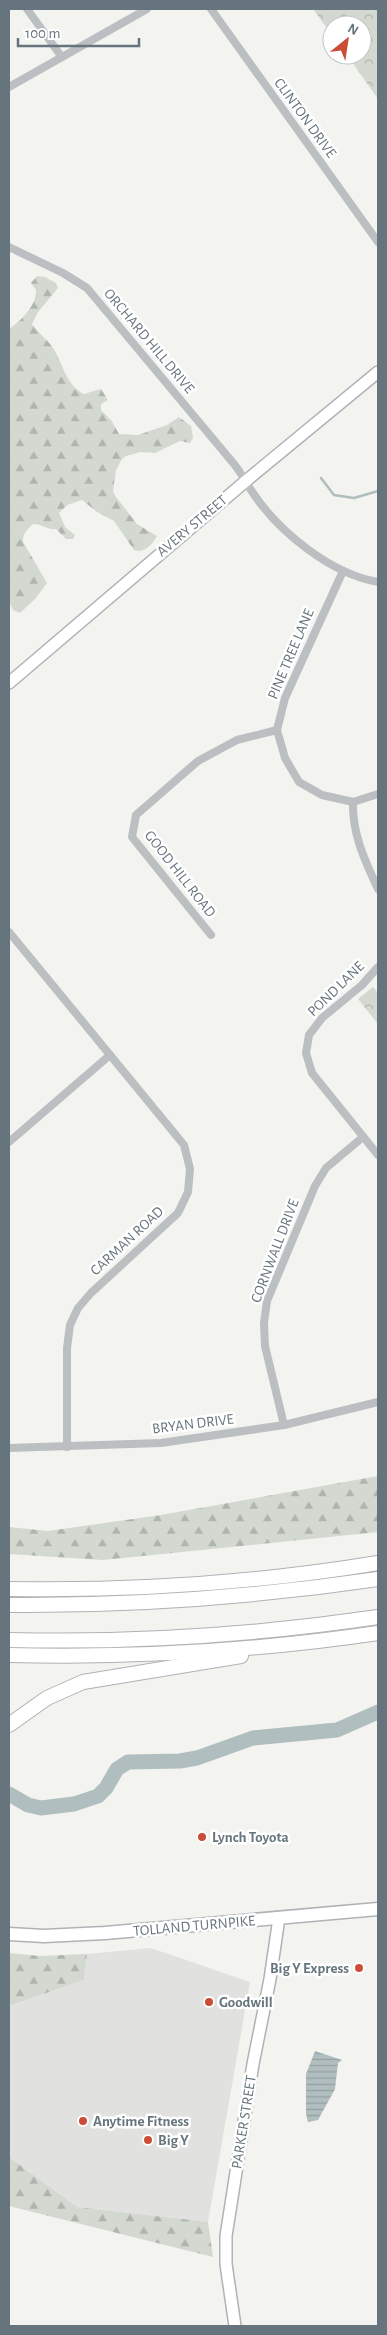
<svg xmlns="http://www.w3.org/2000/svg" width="387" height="2335" font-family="'Alegreya Sans',sans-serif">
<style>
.built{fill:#e1e2e0}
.forest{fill:url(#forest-firs)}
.park{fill:url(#park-crowns)}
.water{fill:url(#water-rules)}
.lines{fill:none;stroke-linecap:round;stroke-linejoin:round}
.stream{stroke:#b1bec0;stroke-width:2.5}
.river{stroke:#b1bec0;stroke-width:15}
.secondary-casing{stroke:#aeb3b6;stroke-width:14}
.primary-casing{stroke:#afb3b6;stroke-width:15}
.highway-casing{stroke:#afb2b4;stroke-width:16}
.street{stroke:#bbbfc1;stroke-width:8}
.secondary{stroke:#fff;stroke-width:11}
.primary{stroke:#fff;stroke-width:12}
.highway{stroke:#fff;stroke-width:14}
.poi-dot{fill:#cb4d38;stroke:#fff;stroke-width:2}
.labels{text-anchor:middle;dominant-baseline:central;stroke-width:5;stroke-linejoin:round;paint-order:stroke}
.street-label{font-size:15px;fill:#66757d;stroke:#fff}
.poi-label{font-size:15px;font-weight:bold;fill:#66757d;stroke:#fff;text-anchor:start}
</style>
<defs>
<pattern id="forest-firs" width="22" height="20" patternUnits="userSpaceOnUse" patternTransform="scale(1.25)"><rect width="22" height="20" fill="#d3d8d0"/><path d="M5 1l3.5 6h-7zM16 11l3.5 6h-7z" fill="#afb4ae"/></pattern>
<pattern id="park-crowns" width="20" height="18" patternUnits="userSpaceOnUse" patternTransform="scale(1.25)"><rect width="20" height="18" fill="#d3d8d0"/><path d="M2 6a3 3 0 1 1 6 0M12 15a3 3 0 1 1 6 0" fill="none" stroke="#afb4ae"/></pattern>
<pattern id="water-rules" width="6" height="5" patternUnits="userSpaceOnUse" patternTransform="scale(1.25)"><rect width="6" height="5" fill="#b1bec0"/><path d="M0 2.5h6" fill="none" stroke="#949fa1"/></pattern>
</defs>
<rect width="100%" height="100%" fill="#f3f3f0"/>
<path class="built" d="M151,1948L250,1982L208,2222L77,2207L9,2157V2006L84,1980L87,1954Z"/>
<g class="forest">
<path d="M37,276L45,277L56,283L58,288L38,312L32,324C38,333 47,339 53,348C63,363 66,386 84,394L101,389L108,400L101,404V410L111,420L119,434L138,435L167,425L179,417L191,426L193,438L190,443L180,441L155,453L141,452L126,456L122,459L116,470L113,491L116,497L137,524L157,536C153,544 144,554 134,550L114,521L97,512L82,500L67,505L59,513L65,527L75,535L73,539H66L56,529C47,530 42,524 33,524C28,529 22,534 23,542L47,583L35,599L20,613L13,610L9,601V329C21,321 37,305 36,290L31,283Z"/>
<path d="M378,1476V1532L103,1560L9,1554V1527L48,1531L161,1515Z"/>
<path d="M9,1953L40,1956L87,1954L84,1980L9,2006Z"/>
<path d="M9,2157L77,2207L208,2222L213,2257L9,2206Z"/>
</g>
<g class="park">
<path d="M313,9H378V99L347,55H362V25H332V35Z"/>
<path d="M373,987L378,993V1024L358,999Z"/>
</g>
<path class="water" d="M315,2051L342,2060L338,2063L335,2089L318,2120L308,2122L306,2114V2074Z"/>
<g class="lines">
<path class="stream" d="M321,478L334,495L354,498L378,491"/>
<path class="river" d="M9,1794L28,1805L41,1808L74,1804L98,1796L106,1788L117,1769L128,1762L180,1761L197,1758L253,1738L337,1730L378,1712"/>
<g class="secondary-casing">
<g id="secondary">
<path d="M9,683L247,480L378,372"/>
<path d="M235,2326L226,2264V2236L253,2064L270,1979L279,1918"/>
</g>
</g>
<g class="primary-casing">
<path id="primary" d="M9,1934L44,1936L105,1933L378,1909"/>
</g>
<g class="highway-casing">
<g id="highway">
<path d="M9,1589C133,1591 256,1583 378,1563"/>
<path d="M9,1605C133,1606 255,1597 378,1579"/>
<path d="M9,1640C132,1643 256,1635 378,1617"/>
<path d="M9,1655C132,1658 256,1651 378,1633"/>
<path d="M9,1725L47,1698L83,1682L241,1656"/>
</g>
</g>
<g class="street">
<path d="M27,9L61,56"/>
<path d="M211,9L378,242"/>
<path d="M9,87L147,9"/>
<path d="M9,247L63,273L87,288L234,464C242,474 246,483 253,493C279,532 331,574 378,582"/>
<path d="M343,571L285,698L277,730L285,758L299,782L322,795L353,802L378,794"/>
<path d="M353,802C352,834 365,861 378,889"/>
<path d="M9,932L184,1145L190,1169L188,1192L178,1213L91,1293L78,1308L70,1325L67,1348V1447"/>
<path d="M211,935L132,837L136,815L198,761L237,740L277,730"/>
<path d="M378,967L362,985L322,1018L309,1035L306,1053L312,1073L378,1155"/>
<path d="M9,1142L110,1055"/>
<path d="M284,1425L265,1346L264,1323L267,1301L315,1186L326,1168L363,1137"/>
<path d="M9,1448L161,1443L284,1425L378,1402"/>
</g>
<use href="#secondary" class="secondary"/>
<use href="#primary" class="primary"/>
<use href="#highway" class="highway"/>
</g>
<g class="poi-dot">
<circle cx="202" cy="1837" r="5"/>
<circle cx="359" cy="1968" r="5"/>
<circle cx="209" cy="2002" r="5"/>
<circle cx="83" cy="2121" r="5"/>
<circle cx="148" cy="2140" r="5"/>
</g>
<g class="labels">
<g class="street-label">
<text transform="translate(305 118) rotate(54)">CLINTON DRIVE</text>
<text transform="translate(149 341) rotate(50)">ORCHARD HILL DRIVE</text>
<text transform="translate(192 526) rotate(-40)">AVERY STREET</text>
<text transform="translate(291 654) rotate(-67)">PINE TREE LANE</text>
<text transform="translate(180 874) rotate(52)">GOOD HILL ROAD</text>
<text transform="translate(336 989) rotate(-44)">POND LANE</text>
<text transform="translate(127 1241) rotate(-43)">CARMAN ROAD</text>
<text transform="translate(275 1251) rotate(-69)">CORNWALL DRIVE</text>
<text transform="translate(193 1424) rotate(-7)">BRYAN DRIVE</text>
<text transform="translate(194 1926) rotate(-5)">TOLLAND TURNPIKE</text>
<text transform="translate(244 2122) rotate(-81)">PARKER STREET</text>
</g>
<g class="poi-label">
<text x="212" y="1837">Lynch Toyota</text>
<text x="349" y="1968" text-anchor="end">Big Y Express</text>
<text x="219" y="2002">Goodwill</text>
<text x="93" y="2121">Anytime Fitness</text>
<text x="158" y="2140">Big Y</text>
</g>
</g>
<rect width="387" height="2335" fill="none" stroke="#66757d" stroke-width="20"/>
<g transform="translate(347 40) rotate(30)"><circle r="24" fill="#ffffff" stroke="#c2c8cb"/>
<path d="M0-4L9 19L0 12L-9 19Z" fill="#cb4d38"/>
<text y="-8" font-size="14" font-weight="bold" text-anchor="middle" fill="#66757d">N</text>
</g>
<path d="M18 38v8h121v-8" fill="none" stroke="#66757d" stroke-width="2.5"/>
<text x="25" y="38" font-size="15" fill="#66757d" stroke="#ffffff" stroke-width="4" paint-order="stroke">100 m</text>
</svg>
